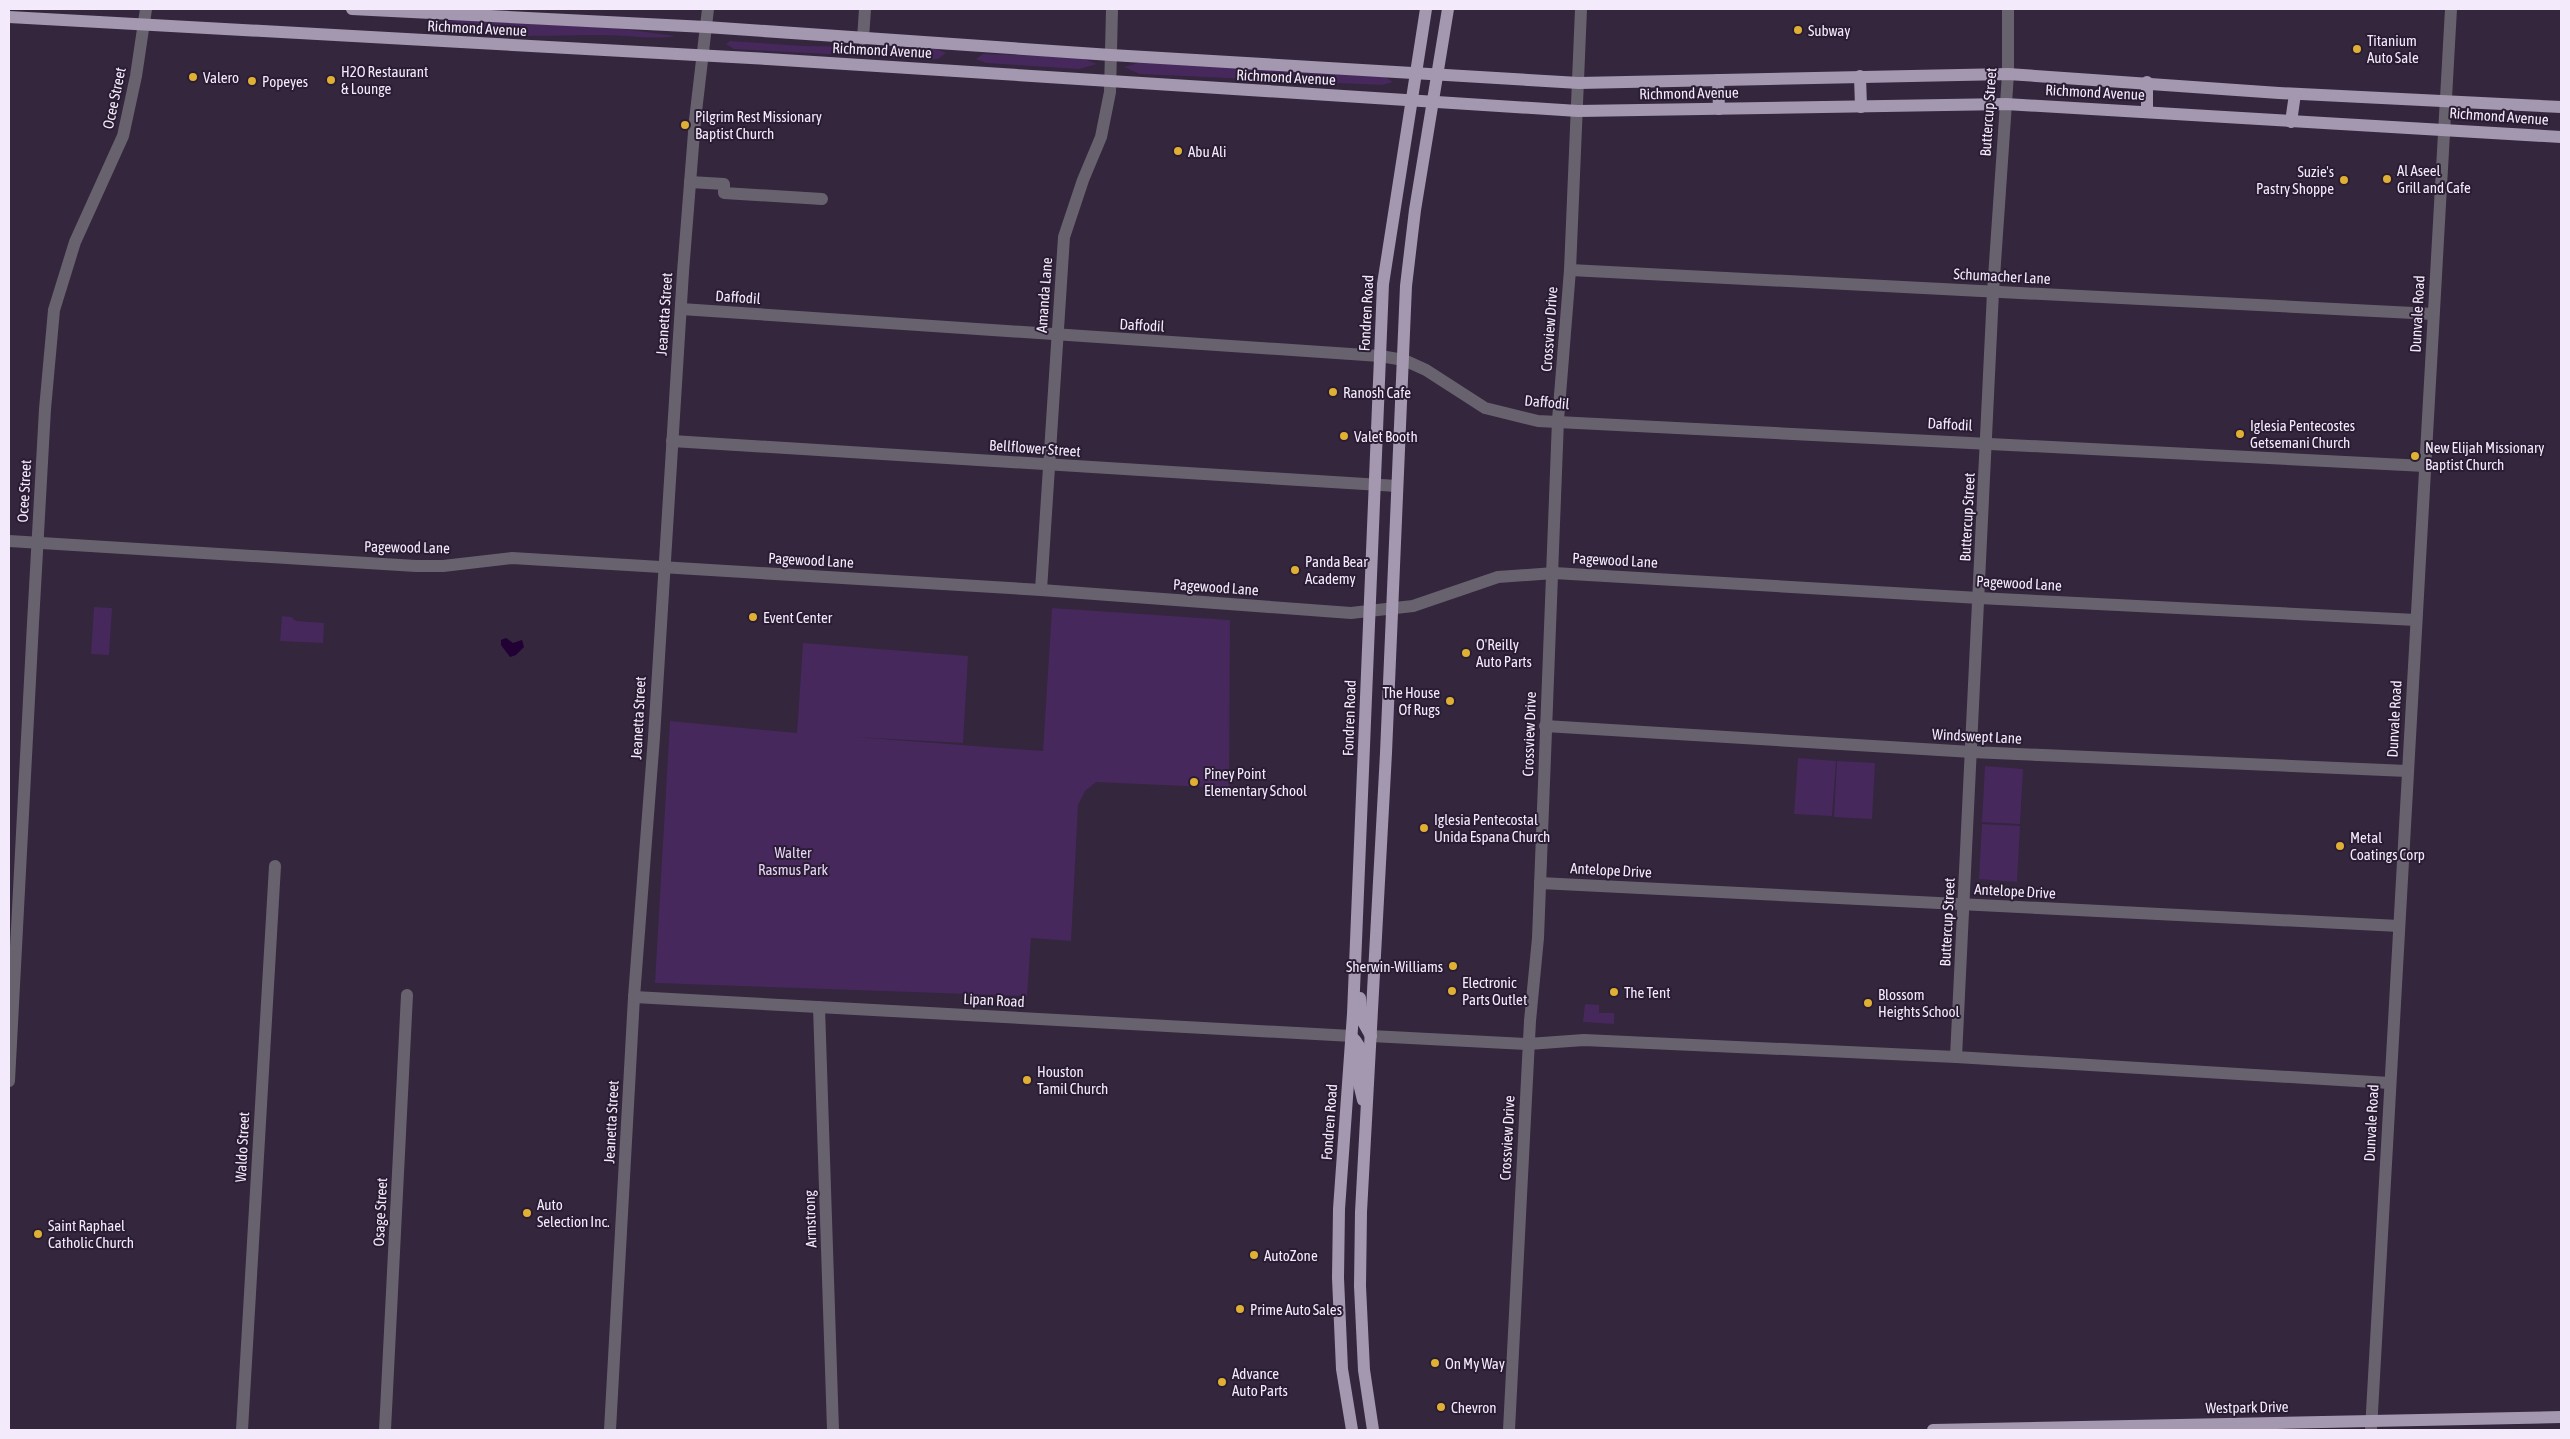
<svg xmlns="http://www.w3.org/2000/svg" width="2570" height="1439" font-family="'Asap Condensed',sans-serif">
<style>
.green{fill:#46285c}
.water{fill:#220135}
.lines{fill:none;stroke-linecap:round;stroke-linejoin:round}
.minor{stroke:#68626e;stroke-width:12}
.major{stroke:#a497b0;stroke-width:12}
.poi-dot{fill:#dfb034;stroke:#291c33;stroke-width:2}
.labels{text-anchor:middle;dominant-baseline:central;stroke-width:4;stroke-linejoin:round;paint-order:stroke}
.street-label{font-size:15px;fill:#f3ebfb;stroke:#291c33}
.poi-label{font-size:15px;fill:#f3ebfb;stroke:#291c33;text-anchor:start}
.park-label{font-size:15px;fill:#e7d4f7;stroke:#291c33}
</style>
<rect width="100%" height="100%" fill="#33263d"/>
<g class="green">
<path d="M454,20L615,28L676,36C651,40 628,35 604,35C549,35 493,39 439,29L433,23Z"/>
<path d="M730,41L803,46L934,48L946,53L938,59H920L734,49L726,44Z"/>
<path d="M983,54L1078,57L1097,64L1079,69L986,63L976,59Z"/>
<path d="M1145,61L1385,77L1393,82L1382,85L1140,74L1124,67Z"/>
<path d="M94,607L112,608L109,655L91,654Z"/>
<path d="M1052,608L1230,620L1229,788L1096,782L1085,791L1078,805L1071,941L1031,938L1027,996L655,983L670,721L797,733L803,643L968,656L963,743L855,737L1043,751Z"/>
<path d="M282,616L291,617L296,621L324,623L323,643L280,641Z"/>
<path d="M1798,758L1836,761L1832,816L1794,814Z"/>
<path d="M1837,761L1875,763L1872,819L1834,817Z"/>
<path d="M1985,766L2023,769L2020,824L1982,822Z"/>
<path d="M1982,824L2020,826L2017,882L1979,879Z"/>
<path d="M1585,1004L1599,1005V1013H1614V1024L1583,1022Z"/>
</g>
<path class="water" d="M506,638L513,643L522,640L524,647L516,655L510,657L501,645V640Z"/>
<g class="lines">
<g class="minor">
<path d="M863,39L865,9"/>
<path d="M690,182L724,184V193L822,199"/>
<path d="M1570,270L2433,314"/>
<path d="M681,309L1380,356L1404,360L1426,370L1485,408L1538,421L2425,466"/>
<path d="M672,441L1397,486"/>
<path d="M9,541L416,566H443L512,558L1041,590L1351,613L1413,606L1498,577L1554,573L1979,598L2416,620"/>
<path d="M1041,590L1064,237L1083,180L1101,137L1110,92L1112,9"/>
<path d="M1545,726L1972,752L2407,771"/>
<path d="M1540,883L2399,926"/>
<path d="M634,997L1352,1036"/>
<path d="M819,1007L833,1430"/>
<path d="M1371,1036L1528,1044L1584,1040L1956,1057L2390,1083"/>
<path d="M1956,1057L1993,292L2008,74V9"/>
<path d="M9,1081L33,623L45,409L54,310L75,242L123,136L136,76L146,9"/>
<path d="M242,1430L275,866"/>
<path d="M385,1430L407,995"/>
<path d="M610,1430L634,997L654,737L683,272L695,120L708,9"/>
<path d="M1509,1430L1530,1021L1538,938L1558,420L1570,270L1581,9"/>
<path d="M2371,1430L2451,9"/>
</g>
<g class="major">
<path d="M352,9L706,27L1111,55L1579,83L2008,74L2279,93L2561,107"/>
<path d="M9,17L767,59L1578,111L2006,104L2561,137"/>
<path d="M1860,76L1861,107"/>
<path d="M1718,80L1719,109"/>
<path d="M2147,111V82"/>
<path d="M2291,122L2295,94"/>
<path d="M1360,998L1362,1020L1371,1036"/>
<path d="M1355,1040L1359,1046L1358,1079L1363,1100"/>
<path d="M1352,1430L1342,1369L1338,1278L1339,1209L1353,1014L1383,284L1426,9"/>
<path d="M1373,1430L1364,1370L1360,1286L1361,1212L1386,753L1406,286L1415,210L1448,9"/>
<path d="M1933,1430L2561,1417"/>
</g>
</g>
<g class="poi-dot">
<circle cx="1798" cy="30" r="5"/>
<circle cx="2357" cy="49" r="5"/>
<circle cx="193" cy="77" r="5"/>
<circle cx="331" cy="80" r="5"/>
<circle cx="252" cy="81" r="5"/>
<circle cx="685" cy="125" r="5"/>
<circle cx="1178" cy="151" r="5"/>
<circle cx="2387" cy="179" r="5"/>
<circle cx="2344" cy="180" r="5"/>
<circle cx="1333" cy="392" r="5"/>
<circle cx="2240" cy="434" r="5"/>
<circle cx="1344" cy="436" r="5"/>
<circle cx="2415" cy="456" r="5"/>
<circle cx="1295" cy="570" r="5"/>
<circle cx="753" cy="617" r="5"/>
<circle cx="1466" cy="653" r="5"/>
<circle cx="1450" cy="701" r="5"/>
<circle cx="1194" cy="782" r="5"/>
<circle cx="1424" cy="828" r="5"/>
<circle cx="2340" cy="846" r="5"/>
<circle cx="1453" cy="966" r="5"/>
<circle cx="1452" cy="991" r="5"/>
<circle cx="1614" cy="992" r="5"/>
<circle cx="1868" cy="1003" r="5"/>
<circle cx="1027" cy="1080" r="5"/>
<circle cx="527" cy="1213" r="5"/>
<circle cx="38" cy="1234" r="5"/>
<circle cx="1254" cy="1255" r="5"/>
<circle cx="1240" cy="1309" r="5"/>
<circle cx="1435" cy="1363" r="5"/>
<circle cx="1222" cy="1382" r="5"/>
<circle cx="1441" cy="1407" r="5"/>
</g>
<g class="labels">
<g class="street-label">
<text transform="translate(477 28) rotate(3)">Richmond Avenue</text>
<text transform="translate(882 50) rotate(3)">Richmond Avenue</text>
<text transform="translate(1286 77) rotate(3)">Richmond Avenue</text>
<text transform="translate(2095 92) rotate(3)">Richmond Avenue</text>
<text transform="translate(1689 93) rotate(-1)">Richmond Avenue</text>
<text transform="translate(114 98) rotate(-78)">Ocee Street</text>
<text transform="translate(1988 112) rotate(-86)">Buttercup Street</text>
<text transform="translate(2499 116) rotate(4)">Richmond Avenue</text>
<text transform="translate(2002 276) rotate(3)">Schumacher Lane</text>
<text transform="translate(1044 295) rotate(-86)">Amanda Lane</text>
<text transform="translate(738 297) rotate(4)">Daffodil</text>
<text transform="translate(1366 313) rotate(-87)">Fondren Road</text>
<text transform="translate(664 314) rotate(-86)">Jeanetta Street</text>
<text transform="translate(2417 314) rotate(-87)">Dunvale Road</text>
<text transform="translate(1142 325) rotate(3)">Daffodil</text>
<text transform="translate(1549 329) rotate(-86)">Crossview Drive</text>
<text transform="translate(1547 402) rotate(5)">Daffodil</text>
<text transform="translate(1950 424) rotate(3)">Daffodil</text>
<text transform="translate(1035 448) rotate(4)">Bellflower Street</text>
<text transform="translate(24 491) rotate(-87)">Ocee Street</text>
<text transform="translate(1967 517) rotate(-87)">Buttercup Street</text>
<text transform="translate(407 547) rotate(1)">Pagewood Lane</text>
<text transform="translate(811 560) rotate(3)">Pagewood Lane</text>
<text transform="translate(1615 560) rotate(3)">Pagewood Lane</text>
<text transform="translate(2019 583) rotate(3)">Pagewood Lane</text>
<text transform="translate(1216 587) rotate(4)">Pagewood Lane</text>
<text transform="translate(638 718) rotate(-87)">Jeanetta Street</text>
<text transform="translate(1349 718) rotate(-88)">Fondren Road</text>
<text transform="translate(2394 719) rotate(-87)">Dunvale Road</text>
<text transform="translate(1529 734) rotate(-88)">Crossview Drive</text>
<text transform="translate(1977 736) rotate(3)">Windswept Lane</text>
<text transform="translate(1611 870) rotate(3)">Antelope Drive</text>
<text transform="translate(2015 891) rotate(3)">Antelope Drive</text>
<text transform="translate(1947 922) rotate(-87)">Buttercup Street</text>
<text transform="translate(994 1000) rotate(3)">Lipan Road</text>
<text transform="translate(611 1122) rotate(-87)">Jeanetta Street</text>
<text transform="translate(1329 1122) rotate(-86)">Fondren Road</text>
<text transform="translate(2371 1123) rotate(-87)">Dunvale Road</text>
<text transform="translate(1507 1138) rotate(-87)">Crossview Drive</text>
<text transform="translate(242 1147) rotate(-87)">Waldo Street</text>
<text transform="translate(380 1212) rotate(-87)">Osage Street</text>
<text transform="translate(810 1219) rotate(-92)">Armstrong</text>
<text transform="translate(2247 1407) rotate(-1)">Westpark Drive</text>
</g>
<g class="poi-label">
<text x="1808" y="30">Subway</text>
<text x="2367" y="40">Titanium<tspan x="2367" dy="17">Auto Sale</tspan></text>
<text x="341" y="71">H2O Restaurant<tspan x="341" dy="17">&amp; Lounge</tspan></text>
<text x="203" y="77">Valero</text>
<text x="262" y="81">Popeyes</text>
<text x="695" y="116">Pilgrim Rest Missionary<tspan x="695" dy="17">Baptist Church</tspan></text>
<text x="1188" y="151">Abu Ali</text>
<text x="2397" y="170">Al Aseel<tspan x="2397" dy="17">Grill and Cafe</tspan></text>
<text x="2334" y="171" text-anchor="end">Suzie's<tspan x="2334" dy="17">Pastry Shoppe</tspan></text>
<text x="1343" y="392">Ranosh Cafe</text>
<text x="2250" y="425">Iglesia Pentecostes<tspan x="2250" dy="17">Getsemani Church</tspan></text>
<text x="1354" y="436">Valet Booth</text>
<text x="2425" y="447">New Elijah Missionary<tspan x="2425" dy="17">Baptist Church</tspan></text>
<text x="1305" y="561">Panda Bear<tspan x="1305" dy="17">Academy</tspan></text>
<text x="763" y="617">Event Center</text>
<text x="1476" y="644">O'Reilly<tspan x="1476" dy="17">Auto Parts</tspan></text>
<text x="1440" y="692" text-anchor="end">The House<tspan x="1440" dy="17">Of Rugs</tspan></text>
<text x="1204" y="773">Piney Point<tspan x="1204" dy="17">Elementary School</tspan></text>
<text x="1434" y="819">Iglesia Pentecostal<tspan x="1434" dy="17">Unida Espana Church</tspan></text>
<text x="2350" y="837">Metal<tspan x="2350" dy="17">Coatings Corp</tspan></text>
<text x="1443" y="966" text-anchor="end">Sherwin-Williams</text>
<text x="1462" y="982">Electronic<tspan x="1462" dy="17">Parts Outlet</tspan></text>
<text x="1624" y="992">The Tent</text>
<text x="1878" y="994">Blossom<tspan x="1878" dy="17">Heights School</tspan></text>
<text x="1037" y="1071">Houston<tspan x="1037" dy="17">Tamil Church</tspan></text>
<text x="537" y="1204">Auto<tspan x="537" dy="17">Selection Inc.</tspan></text>
<text x="48" y="1225">Saint Raphael<tspan x="48" dy="17">Catholic Church</tspan></text>
<text x="1264" y="1255">AutoZone</text>
<text x="1250" y="1309">Prime Auto Sales</text>
<text x="1445" y="1363">On My Way</text>
<text x="1232" y="1373">Advance<tspan x="1232" dy="17">Auto Parts</tspan></text>
<text x="1451" y="1407">Chevron</text>
</g>
<g class="park-label">
<text x="793" y="852">Walter<tspan x="793" dy="17">Rasmus Park</tspan></text>
</g>
</g>
<rect width="2570" height="1439" fill="none" stroke="#f3ebfb" stroke-width="20"/>
</svg>
